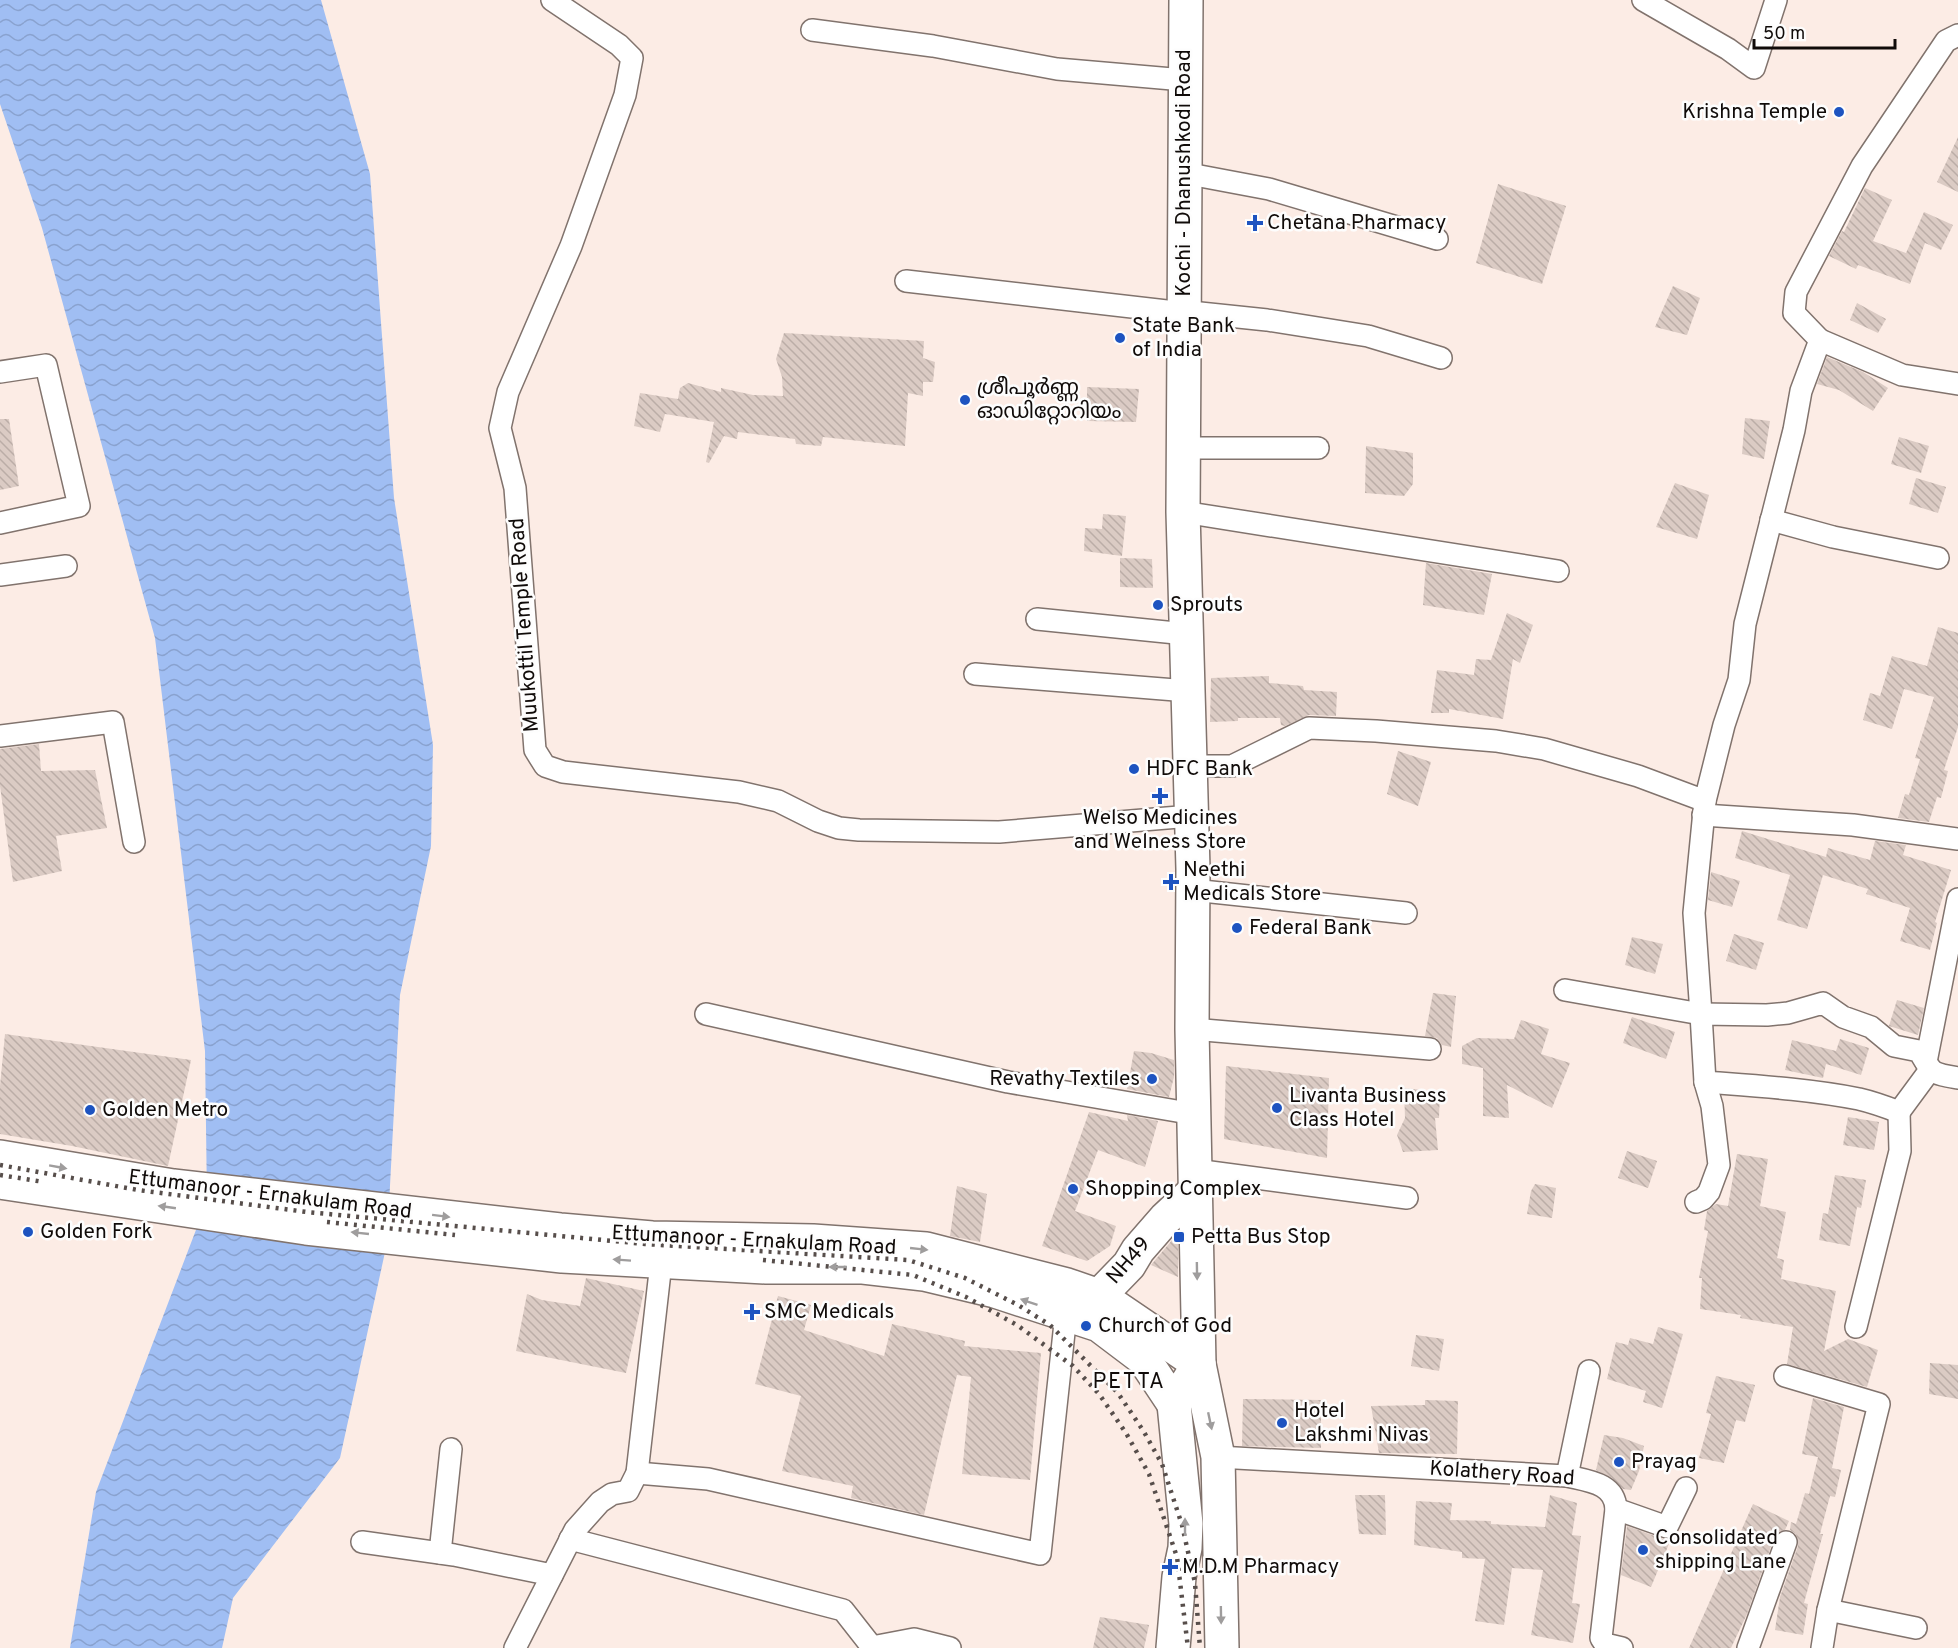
<svg xmlns="http://www.w3.org/2000/svg" width="1958" height="1648" font-family="Overpass,'Noto Sans Malayalam',sans-serif">
<style>
.water{fill:url(#water-waves)}
.building{fill:url(#building-back-hatch)}
.lines{fill:none;stroke-linecap:round;stroke-linejoin:round}
.minor-casing{stroke:#81736d;stroke-width:24}
.primary-casing{stroke:#81736d;stroke-width:36}
.trunk-casing{stroke:#81736d;stroke-width:36}
.minor{stroke:#fff;stroke-width:21}
.primary{stroke:#fff;stroke-width:33}
.trunk{stroke:#fff;stroke-width:33}
.rail{stroke:#574e4b;stroke-width:4.5;stroke-dasharray:3 6;stroke-linecap:butt}
.oneway{fill:#9f9d9d}
.poi-dot{fill:#1d53c0;stroke:#fdfdfd;stroke-width:2}
.labels{text-anchor:middle;dominant-baseline:central;stroke-width:5;stroke-linejoin:round;paint-order:stroke}
.poi-label{font-size:21px;fill:#100b09;stroke:#fdfdfd;text-anchor:start}
.street-label{font-size:21px;fill:#100b09;stroke:#fdfdfd}
.neighbourhood-label{font-size:22px;letter-spacing:1.5px;fill:#100b09;stroke:#fdfdfd}
</style>
<defs>
<pattern id="water-waves" width="16" height="10" patternUnits="userSpaceOnUse" patternTransform="scale(1.5)"><rect width="16" height="10" fill="#a0bef3"/><path d="M0 5q4-4 8 0t8 0" fill="none" stroke="#89a2cf"/></pattern>
<pattern id="building-back-hatch" width="6" height="6" patternUnits="userSpaceOnUse" patternTransform="scale(1.5)"><rect width="6" height="6" fill="#dbcbc4"/><path d="M-1 5l2 2M0 0l6 6M5-1l2 2" fill="none" stroke="#bbada7"/></pattern>
</defs>
<rect width="100%" height="100%" fill="#fcece5"/>
<path class="water" d="M0,0H321L370,174L394,498L433,745L431,846L400,995L387,1243L340,1458L233,1598L222,1648H70L96,1492L207,1201L205,1051L155,638L42,228L0,104Z"/>
<g class="building">
<path d="M1958,137V192L1937,182Z"/>
<path d="M1498,184L1566,206L1542,284L1476,263Z"/>
<path d="M1865,188L1892,200L1873,241L1906,253L1924,212L1953,225L1941,250L1925,243L1910,284L1858,265L1856,269L1829,256L1842,231L1844,232Z"/>
<path d="M1673,286L1700,298L1687,335L1655,327Z"/>
<path d="M1857,303L1886,319L1878,333L1850,320Z"/>
<path d="M784,333L924,341L923,358L935,362L933,382H923V396L908,393L905,446L823,437L821,446L796,444L795,439L738,432L737,439L724,436L709,463L706,462L714,422L665,414L660,432L634,426L640,393L678,399L680,388L688,383L721,392V388L753,395L783,396L782,377L776,359Z"/>
<path d="M1827,357L1863,372L1888,388L1873,411L1839,390L1817,384Z"/>
<path d="M1087,387L1139,389L1136,422L1087,421Z"/>
<path d="M1745,418L1770,421L1764,459L1742,454Z"/>
<path d="M0,419H9L19,486L0,490Z"/>
<path d="M1899,437L1929,446L1921,473L1891,464Z"/>
<path d="M1366,446L1413,453V484L1404,496L1365,493Z"/>
<path d="M1916,478L1946,487L1938,513L1909,504Z"/>
<path d="M1675,483L1709,495L1697,539L1656,527Z"/>
<path d="M1103,514L1126,516L1122,556L1084,551L1085,528L1102,529Z"/>
<path d="M1120,558L1152,559L1153,588L1120,587Z"/>
<path d="M1426,563L1492,574L1484,615L1423,605Z"/>
<path d="M1507,613L1533,625L1520,663L1513,659L1503,719L1449,709V713H1431L1437,670L1474,675L1476,659L1491,660Z"/>
<path d="M1938,627L1958,633V727L1944,770L1948,771L1941,798L1937,797L1929,822L1898,818L1905,794L1909,795L1920,759L1915,758L1934,697L1904,689L1892,729L1863,720L1870,693L1880,696L1892,656L1927,666Z"/>
<path d="M1269,676V683L1303,686L1304,690L1337,692L1336,716L1309,715L1285,726L1281,725L1280,718H1238V721L1210,722L1211,678Z"/>
<path d="M39,744L41,771L95,770L107,828L56,836L62,871L13,882L0,786V749Z"/>
<path d="M1398,751L1431,762L1418,806L1387,794Z"/>
<path d="M1742,831L1826,857L1828,848L1870,860L1875,841L1906,845L1903,855L1951,870L1935,922L1937,923L1930,950L1900,941L1910,908L1866,894L1868,889L1823,875L1807,929L1777,920L1790,875L1735,858Z"/>
<path d="M1711,872L1740,881L1732,907L1708,900Z"/>
<path d="M1734,934L1764,943L1756,970L1726,961Z"/>
<path d="M1632,937L1663,944L1655,974L1625,965Z"/>
<path d="M1433,993L1456,996L1451,1047L1442,1045L1437,1038L1425,1036Z"/>
<path d="M1897,1000L1924,1008L1918,1035L1889,1026Z"/>
<path d="M1632,1017L1675,1032L1666,1059L1623,1043Z"/>
<path d="M1521,1020L1549,1029L1541,1054L1570,1063L1552,1108L1507,1085L1509,1118L1483,1116V1068L1462,1064V1046L1477,1038L1514,1039Z"/>
<path d="M5,1034L191,1060L168,1166L72,1146L0,1134V1086Z"/>
<path d="M1840,1039L1869,1048L1861,1075L1826,1064L1823,1078L1785,1070L1792,1040L1836,1051Z"/>
<path d="M1134,1051L1151,1053L1174,1060V1077L1169,1097L1127,1089Z"/>
<path d="M1226,1066L1329,1078L1327,1158L1224,1139Z"/>
<path d="M1404,1088L1440,1092L1439,1118H1435L1438,1150L1403,1152L1397,1135L1405,1118Z"/>
<path d="M1089,1112L1128,1121L1127,1115L1158,1121L1145,1167L1098,1150L1075,1211L1116,1226L1110,1246L1087,1261L1042,1246Z"/>
<path d="M1848,1117L1879,1122L1874,1150L1843,1145Z"/>
<path d="M1627,1151L1657,1161L1648,1188L1618,1178Z"/>
<path d="M1737,1154L1768,1159L1760,1206L1786,1212L1777,1258L1784,1260L1781,1279L1836,1291L1824,1351L1848,1339L1878,1350L1867,1387L1787,1364L1793,1327L1740,1318L1741,1315L1700,1309L1702,1278H1699L1708,1231L1704,1230L1707,1211L1716,1204L1728,1206Z"/>
<path d="M1835,1175L1866,1180L1861,1208L1857,1207L1850,1246L1819,1240L1823,1213L1828,1214Z"/>
<path d="M1535,1184L1556,1188L1552,1218L1527,1214L1531,1191Z"/>
<path d="M957,1186L987,1194L980,1242L950,1236Z"/>
<path d="M1178,1233V1277L1151,1265Z"/>
<path d="M586,1278L644,1291L626,1373L516,1351L527,1294L542,1300L580,1306Z"/>
<path d="M778,1296L811,1305L804,1330L884,1356L892,1324L965,1341L964,1346L1041,1353L1030,1480L962,1474L971,1377L957,1375L924,1515L851,1498L853,1486L782,1471L801,1396L755,1384Z"/>
<path d="M1658,1327L1683,1334L1662,1408L1643,1402L1646,1391L1607,1379L1616,1342L1628,1345L1630,1338L1653,1344Z"/>
<path d="M1416,1335L1444,1339L1439,1371L1411,1366Z"/>
<path d="M1930,1363L1958,1365V1399L1929,1394Z"/>
<path d="M1716,1376L1755,1385L1745,1422L1736,1420L1724,1463L1699,1458L1711,1414L1706,1413Z"/>
<path d="M1813,1398L1844,1407L1832,1468L1841,1470L1835,1497L1830,1496L1820,1534H1823L1804,1603L1808,1604L1803,1635L1775,1630L1780,1597L1798,1546L1796,1534L1790,1530L1791,1522L1796,1524L1805,1493L1809,1494L1818,1457L1802,1454Z"/>
<path d="M1243,1399L1321,1400V1448L1242,1446Z"/>
<path d="M1425,1400L1458,1401L1457,1454L1379,1453L1371,1406L1425,1405Z"/>
<path d="M1604,1435L1623,1438L1644,1446L1639,1471L1631,1490L1623,1489L1612,1478L1596,1470Z"/>
<path d="M1355,1495H1385L1386,1535L1359,1534Z"/>
<path d="M1550,1495L1577,1503L1572,1535L1581,1536L1572,1603L1580,1604L1573,1643L1531,1635L1543,1570L1512,1568L1504,1625L1475,1621L1485,1559L1462,1558V1552L1414,1545L1416,1501L1452,1503L1450,1520L1491,1521V1524L1545,1527Z"/>
<path d="M1753,1504L1789,1521L1785,1530L1778,1532L1774,1538L1747,1614L1731,1648H1689Z"/>
<path d="M1627,1526L1663,1539H1671L1651,1587L1621,1575Z"/>
<path d="M1100,1617L1149,1625L1144,1648H1093Z"/>
</g>
<g class="lines">
<g class="minor-casing">
<g id="minor">
<path d="M552,0L619,45L632,58L625,95L571,246L508,392L500,428L515,488L535,750L545,766L563,772L739,792L778,801L818,821L839,828L859,830L999,832L1191,816"/>
<path d="M1643,0L1728,49L1754,68L1776,0"/>
<path d="M812,30L933,46L1057,69L1184,80"/>
<path d="M1184,173L1269,189L1437,239"/>
<path d="M906,281L1184,313H1200L1267,320L1368,336L1441,358"/>
<path d="M1820,340L1794,313L1796,292L1862,166L1946,41L1958,35"/>
<path d="M0,372L46,365L79,506L0,523"/>
<path d="M1183,448H1318"/>
<path d="M1183,512L1558,571"/>
<path d="M1771,520L1833,537L1938,558"/>
<path d="M0,575L66,566"/>
<path d="M1037,619L1186,634"/>
<path d="M975,674L1188,691"/>
<path d="M0,736L113,722L134,842"/>
<path d="M1190,766H1232L1309,728L1376,731L1496,741L1544,749L1638,776L1705,801L1724,725L1739,680L1745,624L1794,430L1801,391L1820,340L1902,375L1958,384"/>
<path d="M1703,815L1853,825L1958,839"/>
<path d="M1193,890L1406,913"/>
<path d="M1565,990L1701,1014L1694,913L1705,801"/>
<path d="M706,1014L1008,1082L1194,1114"/>
<path d="M1192,1029L1430,1049"/>
<path d="M1926,1062L1958,899"/>
<path d="M1705,1082C1756,1086 1808,1089 1859,1099C1872,1102 1886,1107 1899,1112L1930,1070"/>
<path d="M1195,1170L1407,1198"/>
<path d="M1696,1202L1703,1199L1709,1192L1719,1165L1712,1106L1705,1082L1701,1014L1767,1015L1788,1013L1823,1003L1843,1017L1871,1027L1894,1046L1919,1051C1933,1074 1930,1073 1958,1078"/>
<path d="M1856,1327L1900,1151L1899,1112"/>
<path d="M1785,1376L1879,1404L1828,1610L1822,1648"/>
<path d="M1218,1457L1567,1476C1588,1481 1615,1483 1616,1509L1601,1638L1605,1644L1622,1648"/>
<path d="M637,1473L708,1479L1040,1554L1066,1314"/>
<path d="M1567,1476L1589,1371"/>
<path d="M1616,1509L1667,1527L1686,1488"/>
<path d="M570,1539L843,1610L872,1647L914,1639L950,1648"/>
<path d="M362,1542L454,1555L552,1575"/>
<path d="M440,1553L451,1449"/>
<path d="M1828,1610L1916,1628"/>
<path d="M515,1648L575,1530L600,1502L612,1494L628,1491L637,1473L661,1263"/>
<path d="M1748,1648L1786,1542"/>
</g>
</g>
<g class="primary-casing">
<g id="primary">
<path d="M1199,1364L1218,1457L1222,1648"/>
<path d="M1173,1648L1179,1577L1185,1548L1186,1524L1174,1404"/>
</g>
</g>
<g class="trunk-casing">
<g id="trunk">
<path d="M0,1157L173,1186L560,1230L652,1238L813,1241L926,1249L1067,1285L1099,1296L1199,1364"/>
<path d="M0,1182L306,1228L562,1256L766,1267H863L924,1274L995,1291L1099,1325L1144,1359L1174,1404L1199,1364L1192,1029L1193,869L1183,512L1186,0"/>
<path d="M1091,1314L1099,1296L1129,1265L1138,1250L1165,1219L1195,1191"/>
</g>
</g>
<use href="#minor" class="minor"/>
<use href="#primary" class="primary"/>
<use href="#trunk" class="trunk"/>
<g class="rail">
<path d="M0,1165L138,1190L307,1212L645,1244L908,1260L965,1278L1018,1305L1050,1325L1118,1393L1144,1432L1162,1464L1182,1525L1195,1583L1200,1648"/>
<path d="M0,1175L44,1182"/>
<path d="M327,1222L455,1235"/>
<path d="M763,1260L913,1275L966,1297L1017,1325L1073,1366L1099,1394L1126,1433L1149,1474L1177,1557L1188,1648"/>
</g>
</g>
<defs><path id="oneway-solid" d="M-6-.8H1V-3.2L6.5 0L1 3.2V.8H-6Z" transform="scale(1.5)"/></defs>
<g class="oneway">
<use href="#oneway-solid" transform="translate(58 1167) rotate(10)"/>
<use href="#oneway-solid" transform="translate(167 1207) rotate(-172)"/>
<use href="#oneway-solid" transform="translate(441 1216) rotate(7)"/>
<use href="#oneway-solid" transform="translate(360 1233) rotate(-174)"/>
<use href="#oneway-solid" transform="translate(919 1249) rotate(6)"/>
<use href="#oneway-solid" transform="translate(622 1260) rotate(-176)"/>
<use href="#oneway-solid" transform="translate(838 1267) rotate(-180)"/>
<use href="#oneway-solid" transform="translate(1197 1271) rotate(89)"/>
<use href="#oneway-solid" transform="translate(1029 1302) rotate(-161)"/>
<use href="#oneway-solid" transform="translate(1210 1421) rotate(78)"/>
<use href="#oneway-solid" transform="translate(1185 1527) rotate(-90)"/>
<use href="#oneway-solid" transform="translate(1221 1615) rotate(89)"/>
</g>
<g class="poi-dot">
<circle cx="1839" cy="112" r="6"/>
<path d="M1252 214h6v6h6v6h-6v6h-6v-6h-6v-6h6z"/>
<circle cx="1120" cy="338" r="6"/>
<circle cx="965" cy="400" r="6"/>
<circle cx="1158" cy="605" r="6"/>
<circle cx="1134" cy="769" r="6"/>
<path d="M1157 787h6v6h6v6h-6v6h-6v-6h-6v-6h6z"/>
<path d="M1168 873h6v6h6v6h-6v6h-6v-6h-6v-6h6z"/>
<circle cx="1237" cy="928" r="6"/>
<circle cx="1152" cy="1079" r="6"/>
<circle cx="1277" cy="1108" r="6"/>
<circle cx="90" cy="1110" r="6"/>
<circle cx="1073" cy="1189" r="6"/>
<circle cx="28" cy="1232" r="6"/>
<rect x="1173" y="1231" width="12" height="12" rx="3"/>
<path d="M749 1303h6v6h6v6h-6v6h-6v-6h-6v-6h6z"/>
<circle cx="1086" cy="1326" r="6"/>
<circle cx="1282" cy="1423" r="6"/>
<circle cx="1619" cy="1462" r="6"/>
<circle cx="1643" cy="1550" r="6"/>
<path d="M1167 1558h6v6h6v6h-6v6h-6v-6h-6v-6h6z"/>
</g>
<g class="labels">
<g class="poi-label">
<text x="1827" y="112" text-anchor="end">Krishna Temple</text>
<text x="1267" y="223">Chetana Pharmacy</text>
<text x="1132" y="326">State Bank<tspan x="1132" dy="24">of India</tspan></text>
<text x="977" y="388">ശ്രീപൂർണ്ണ<tspan x="977" dy="24">ഓഡിറ്റോറിയം</tspan></text>
<text x="1170" y="605">Sprouts</text>
<text x="1146" y="769">HDFC Bank</text>
<text x="1160" y="818" text-anchor="middle">Welso Medicines<tspan x="1160" dy="24">and Welness Store</tspan></text>
<text x="1183" y="870">Neethi<tspan x="1183" dy="24">Medicals Store</tspan></text>
<text x="1249" y="928">Federal Bank</text>
<text x="1140" y="1079" text-anchor="end">Revathy Textiles</text>
<text x="1289" y="1096">Livanta Business<tspan x="1289" dy="24">Class Hotel</tspan></text>
<text x="102" y="1110">Golden Metro</text>
<text x="1085" y="1189">Shopping Complex</text>
<text x="40" y="1232">Golden Fork</text>
<text x="1191" y="1237">Petta Bus Stop</text>
<text x="764" y="1312">SMC Medicals</text>
<text x="1098" y="1326">Church of God</text>
<text x="1294" y="1411">Hotel<tspan x="1294" dy="24">Lakshmi Nivas</tspan></text>
<text x="1631" y="1462">Prayag</text>
<text x="1655" y="1538">Consolidated<tspan x="1655" dy="24">shipping Lane</tspan></text>
<text x="1182" y="1567">M.D.M Pharmacy</text>
</g>
<g class="street-label">
<text transform="translate(1184 173) rotate(-90)">Kochi - Dhanushkodi Road</text>
<text transform="translate(525 625) rotate(-94)">Muukottil Temple Road</text>
<text transform="translate(270 1195) rotate(7)">Ettumanoor - Ernakulam Road</text>
<text transform="translate(754 1241) rotate(3)">Ettumanoor - Ernakulam Road</text>
<text transform="translate(1129 1261) rotate(-49)">NH49</text>
<text transform="translate(1502 1474) rotate(4)">Kolathery Road</text>
</g>
<g class="neighbourhood-label">
<text x="1129" y="1382">PETTA</text>
</g>
</g>
<path d="M1754 39v9h141v-9" fill="none" stroke="#100b09" stroke-width="3"/>
<text x="1763" y="39" font-size="18" fill="#100b09" stroke="#fdfdfd" stroke-width="4.5" paint-order="stroke">50 m</text>
</svg>
